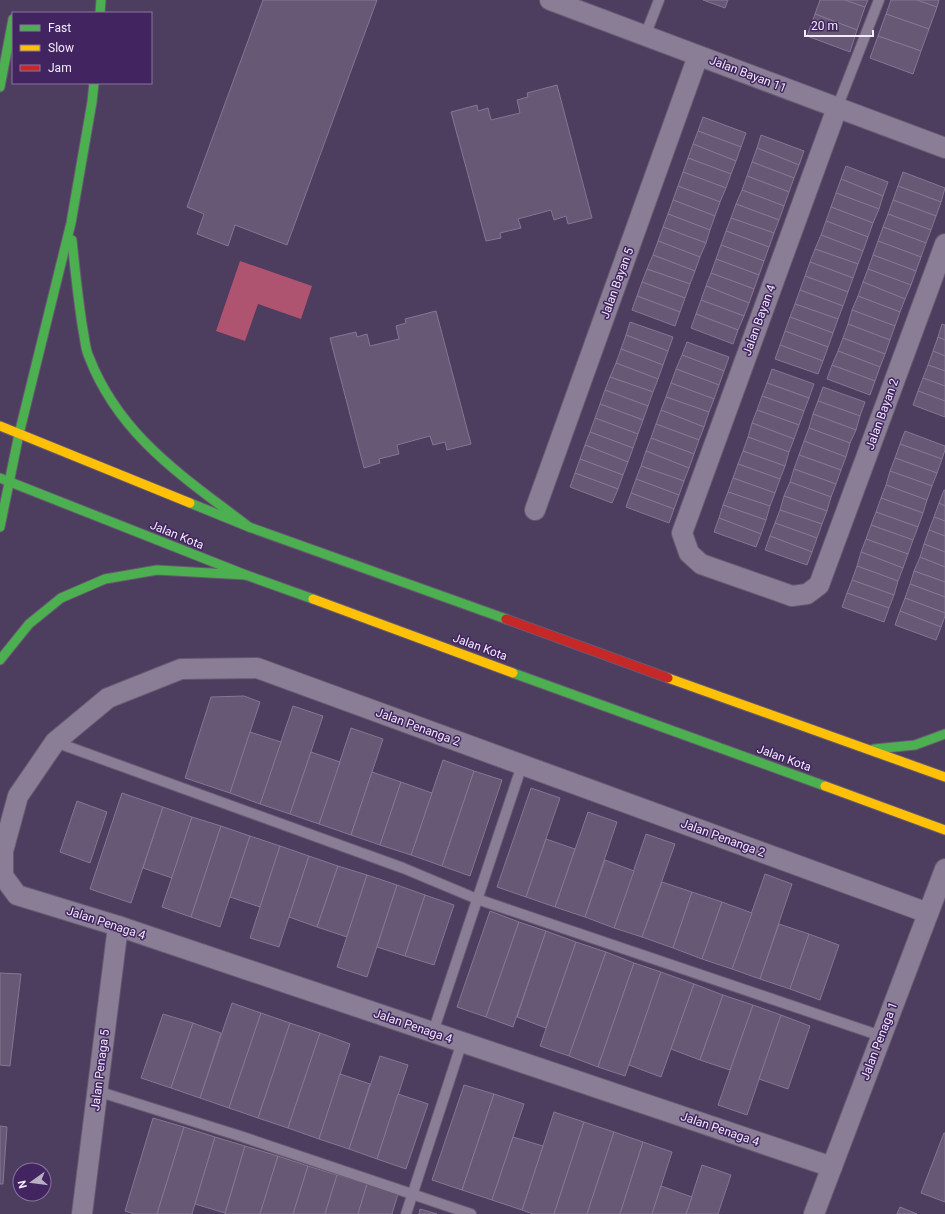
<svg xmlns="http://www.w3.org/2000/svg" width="945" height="1214" font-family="Roboto,sans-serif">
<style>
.water{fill:#af5470}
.building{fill:#675876;stroke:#857793}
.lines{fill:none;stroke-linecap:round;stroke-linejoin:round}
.lane-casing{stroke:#665a72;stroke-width:12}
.street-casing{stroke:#665a72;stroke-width:22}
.fast-casing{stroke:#665a72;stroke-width:11}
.slow-casing{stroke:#665a72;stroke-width:11}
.jam-casing{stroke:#665a72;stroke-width:11}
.lane{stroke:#897e96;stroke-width:10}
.street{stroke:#897e96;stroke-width:20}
.fast{stroke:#4caf50;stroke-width:9}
.slow{stroke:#ffc107;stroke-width:9}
.jam{stroke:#c62828;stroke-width:9}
.labels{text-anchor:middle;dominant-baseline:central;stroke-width:3;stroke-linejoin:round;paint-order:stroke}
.street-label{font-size:12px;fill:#f3ecfb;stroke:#422460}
</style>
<rect width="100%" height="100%" fill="#4d3d5e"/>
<path class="water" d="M240,261L312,286L301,319L258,304L245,341L216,331Z"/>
<g class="building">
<path d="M263,0H377L287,245L235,225L228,246L197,234L204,214L187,207Z"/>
<path d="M703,0H728L725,8Z"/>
<path d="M820,0H845L865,7L857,30L815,14Z"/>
<path d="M845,0H868L865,7Z"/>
<path d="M891,0H917L937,7L929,29L886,14Z"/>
<path d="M917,0H939L937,7Z"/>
<path d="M815,14L857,30L850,52L807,36Z"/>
<path d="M886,14L929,29L921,51L878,36Z"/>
<path d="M878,36L921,51L913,74L870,58Z"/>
<path d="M557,85L592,218L568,224L566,216L554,220L551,210L518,219L521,228L500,233L501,238L486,241L451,112L477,105L478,111L488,108L491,120L520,113L517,100L528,97L527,93Z"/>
<path d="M703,117L746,133L741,147L698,131Z"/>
<path d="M698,131L741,147L736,161L693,144Z"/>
<path d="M761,135L804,151L799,165L757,148Z"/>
<path d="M693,144L736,161L731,174L688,158Z"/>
<path d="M757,148L799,165L794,178L752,162Z"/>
<path d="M688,158L731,174L726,188L683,172Z"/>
<path d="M752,162L794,178L789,192L747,176Z"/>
<path d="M846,166L888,182L883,196L841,179Z"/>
<path d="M683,172L726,188L720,202L678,186Z"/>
<path d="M903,172L945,188L941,202L898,186Z"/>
<path d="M747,176L789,192L784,206L742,190Z"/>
<path d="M841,179L883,196L879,209L836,193Z"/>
<path d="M678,186L720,202L715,216L673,200Z"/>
<path d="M898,186L941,202L936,216L893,200Z"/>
<path d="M742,190L784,206L779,220L736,204Z"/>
<path d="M836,193L879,209L873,223L831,207Z"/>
<path d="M673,200L715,216L710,230L668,214Z"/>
<path d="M893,200L936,216L931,230L888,214Z"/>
<path d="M736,204L779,220L774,233L731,218Z"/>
<path d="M831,207L873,223L868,237L826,221Z"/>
<path d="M668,214L710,230L706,243L663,227Z"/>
<path d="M888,214L931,230L926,243L883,227Z"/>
<path d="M731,218L774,233L769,247L726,231Z"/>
<path d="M826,221L868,237L863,251L821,235Z"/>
<path d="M663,227L706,243L700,257L658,241Z"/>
<path d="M883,227L926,243L921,257L878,241Z"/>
<path d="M726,231L769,247L764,261L721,245Z"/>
<path d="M821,235L863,251L858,264L815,249Z"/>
<path d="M658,241L700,257L695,271L653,255Z"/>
<path d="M878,241L921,257L916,271L873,255Z"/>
<path d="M721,245L764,261L759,275L716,259Z"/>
<path d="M815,249L858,264L853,278L810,262Z"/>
<path d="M653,255L695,271L690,284L647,269Z"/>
<path d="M873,255L916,271L911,285L868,269Z"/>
<path d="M716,259L759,275L754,289L711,273Z"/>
<path d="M810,262L853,278L848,292L805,276Z"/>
<path d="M647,269L690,284L685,298L642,282Z"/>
<path d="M868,269L911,285L905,299L863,282Z"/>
<path d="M711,273L754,289L749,303L706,286Z"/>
<path d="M805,276L848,292L843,306L800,290Z"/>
<path d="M642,282L685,298L680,312L637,296Z"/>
<path d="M863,282L905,299L900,312L858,296Z"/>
<path d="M706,286L749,303L744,316L701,300Z"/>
<path d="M800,290L843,306L838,319L795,304Z"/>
<path d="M637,296L680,312L675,326L632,310Z"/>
<path d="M858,296L900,312L895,326L852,310Z"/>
<path d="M701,300L744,316L738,330L696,314Z"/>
<path d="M795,304L838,319L833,333L790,317Z"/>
<path d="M852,310L895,326L890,340L848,324Z"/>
<path d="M436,311L471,444L447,450L445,442L433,445L430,436L397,445L399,454L379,459L380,463L364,468L330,338L356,332L357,337L367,334L370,346L399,339L396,326L406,323L405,319Z"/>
<path d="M696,314L738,330L733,344L691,328Z"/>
<path d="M790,317L833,333L828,347L785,331Z"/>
<path d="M630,322L673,337L668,351L626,335Z"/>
<path d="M848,324L890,340L885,354L843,338Z"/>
<path d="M942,324L945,325V340L938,337Z"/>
<path d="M785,331L828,347L823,361L780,345Z"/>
<path d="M626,335L668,351L663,365L621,349Z"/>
<path d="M938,337L945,340V356L933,351Z"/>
<path d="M843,338L885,354L880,367L838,351Z"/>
<path d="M687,342L729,357L724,371L682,355Z"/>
<path d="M780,345L823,361L818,374L775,359Z"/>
<path d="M621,349L663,365L658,379L616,363Z"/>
<path d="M838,351L880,367L875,381L832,365Z"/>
<path d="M933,351L945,356V371L928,365Z"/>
<path d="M682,355L724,371L719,385L676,369Z"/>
<path d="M616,363L658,379L653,392L610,377Z"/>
<path d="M832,365L875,381L870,395L827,379Z"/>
<path d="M928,365L945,371V386L923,378Z"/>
<path d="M676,369L719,385L714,399L671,383Z"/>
<path d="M772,369L814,384L809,398L767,383Z"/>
<path d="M610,377L653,392L648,406L605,390Z"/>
<path d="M923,378L945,386V401L918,391Z"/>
<path d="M671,383L714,399L709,412L666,397Z"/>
<path d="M767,383L809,398L804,411L762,396Z"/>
<path d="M823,387L865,402L860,416L818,401Z"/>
<path d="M605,390L648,406L643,420L600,404Z"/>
<path d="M918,391L945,401V417L913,405Z"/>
<path d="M762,396L804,411L799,425L757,410Z"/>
<path d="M666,397L709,412L704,427L661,410Z"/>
<path d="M818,401L860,416L856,430L813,414Z"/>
<path d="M600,404L643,420L638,434L595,418Z"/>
<path d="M661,410L704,427L699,440L656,424Z"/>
<path d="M757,410L799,425L794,439L752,423Z"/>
<path d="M813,414L856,430L850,443L809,428Z"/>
<path d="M595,418L638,434L633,448L590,432Z"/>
<path d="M752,423L794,439L789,452L748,437Z"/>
<path d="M656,424L699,440L694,454L651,438Z"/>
<path d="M809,428L850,443L846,457L804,441Z"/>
<path d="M905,431L945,446V450L942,459L900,444Z"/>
<path d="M590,432L633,448L628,462L585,445Z"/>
<path d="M748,437L789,452L785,466L743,451Z"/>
<path d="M651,438L694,454L689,468L646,451Z"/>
<path d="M804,441L846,457L841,470L799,455Z"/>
<path d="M900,444L942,459L937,473L895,458Z"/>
<path d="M585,445L628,462L623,475L580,459Z"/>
<path d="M646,451L689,468L684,481L641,466Z"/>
<path d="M743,451L785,466L780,479L738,464Z"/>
<path d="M799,455L841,470L836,484L794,469Z"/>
<path d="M895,458L937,473L932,486L890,471Z"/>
<path d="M580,459L623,475L618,489L575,473Z"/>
<path d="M738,464L780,479L775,493L733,478Z"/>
<path d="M641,466L684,481L679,495L636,479Z"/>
<path d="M794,469L836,484L831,497L790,482Z"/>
<path d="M890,471L932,486L927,500L886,485Z"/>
<path d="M575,473L618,489L612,503L570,487Z"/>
<path d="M733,478L775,493L770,506L728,492Z"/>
<path d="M636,479L679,495L674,509L631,493Z"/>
<path d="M790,482L831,497L827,511L784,496Z"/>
<path d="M886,485L927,500L923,513L881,498Z"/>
<path d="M944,490H945V506L939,503Z"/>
<path d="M728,492L770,506L766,520L723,505Z"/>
<path d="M631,493L674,509L669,523L626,507Z"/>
<path d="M784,496L827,511L822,524L780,510Z"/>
<path d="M881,498L923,513L918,527L876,512Z"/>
<path d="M939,503L945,506V521L934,517Z"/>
<path d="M723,505L766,520L761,534L719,518Z"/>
<path d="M780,510L822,524L817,538L775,523Z"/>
<path d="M876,512L918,527L913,540L871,525Z"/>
<path d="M934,517L945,521V536L929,530Z"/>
<path d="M719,518L761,534L756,547L714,532Z"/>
<path d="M775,523L817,538L812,552L770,536Z"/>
<path d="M871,525L913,540L908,554L866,539Z"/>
<path d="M929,530L945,536V552L924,544Z"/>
<path d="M770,536L812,552L807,565L765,550Z"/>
<path d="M866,539L908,554L903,568L861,552Z"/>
<path d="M924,544L945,552V567L920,557Z"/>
<path d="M861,552L903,568L898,581L857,566Z"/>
<path d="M920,557L945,567V582L914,571Z"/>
<path d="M857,566L898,581L894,595L852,580Z"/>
<path d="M914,571L945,582V597L910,584Z"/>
<path d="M852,580L894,595L889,608L847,593Z"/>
<path d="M910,584L945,597V613L905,598Z"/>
<path d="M847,593L889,608L884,622L842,607Z"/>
<path d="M905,598L945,613V616L941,627L900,611Z"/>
<path d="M900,611L941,627L936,640L895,625Z"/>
<path d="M244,696L260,702L230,793L185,778L211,697Z"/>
<path d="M293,706L323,716L290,814L260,804Z"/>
<path d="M351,728L383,739L351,835L319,824Z"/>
<path d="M250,732L281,742L260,804L230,793Z"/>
<path d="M311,752L340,762L319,824L290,814Z"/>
<path d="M443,760L474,771L442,866L411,855Z"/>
<path d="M474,771L502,780L470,876L442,866Z"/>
<path d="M372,772L401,782L380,845L351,835Z"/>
<path d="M401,782L432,793L411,855L380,845Z"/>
<path d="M531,788L560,798L526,897L497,887Z"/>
<path d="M122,793L163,807L131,903L90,889Z"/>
<path d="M77,801L107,812L90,863L60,852Z"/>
<path d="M163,807L192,817L172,878L143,868Z"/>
<path d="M588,812L617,822L585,917L555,907Z"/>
<path d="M192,817L221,826L191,917L162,907Z"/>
<path d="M221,826L250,836L220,927L191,917Z"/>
<path d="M646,834L675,844L642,937L614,928Z"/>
<path d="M250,836L280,846L260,907L230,897Z"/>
<path d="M546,839L575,849L555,907L526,897Z"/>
<path d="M280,846L309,856L279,947L250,938Z"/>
<path d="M309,856L338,866L317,927L289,917Z"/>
<path d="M605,860L634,871L614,928L585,917Z"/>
<path d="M338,866L367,875L347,937L317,927Z"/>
<path d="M765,874L792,884L760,979L732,969Z"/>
<path d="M367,875L397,885L367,977L337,967Z"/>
<path d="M662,882L692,892L673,948L642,937Z"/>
<path d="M397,885L425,895L405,956L377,947Z"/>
<path d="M692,892L722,902L702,959L673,948Z"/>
<path d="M425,895L454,905L434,965L405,956Z"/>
<path d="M722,902L752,913L732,969L702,959Z"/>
<path d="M490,911L519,922L486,1017L457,1007Z"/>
<path d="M519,922L546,931L513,1027L486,1017Z"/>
<path d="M779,924L809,934L790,989L760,979Z"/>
<path d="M546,931L576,942L546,1028L517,1017Z"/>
<path d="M809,934L839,945L820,1000L790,989Z"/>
<path d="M576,942L606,952L569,1056L540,1046Z"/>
<path d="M606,952L634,963L598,1067L569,1056Z"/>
<path d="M634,963L661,972L625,1076L598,1067Z"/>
<path d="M661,972L694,984L661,1077L629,1065Z"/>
<path d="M0,973L21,974L10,1066L0,1065Z"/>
<path d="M694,984L723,995L700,1060L671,1049Z"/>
<path d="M723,995L753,1005L730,1070L700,1060Z"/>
<path d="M232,1003L261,1013L229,1108L200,1098Z"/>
<path d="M753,1005L781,1015L747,1115L718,1105Z"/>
<path d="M261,1013L290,1023L258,1118L229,1108Z"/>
<path d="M163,1014L193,1023L171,1088L141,1078Z"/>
<path d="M781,1015L810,1026L788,1089L759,1079Z"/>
<path d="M193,1023L221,1033L200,1098L171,1088Z"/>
<path d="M290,1023L320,1033L288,1128L258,1118Z"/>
<path d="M320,1033L350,1044L319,1139L288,1128Z"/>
<path d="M380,1056L408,1065L377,1159L349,1149Z"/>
<path d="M340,1074L370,1084L349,1149L319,1139Z"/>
<path d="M464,1085L494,1094L462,1190L432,1180Z"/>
<path d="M398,1094L428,1104L406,1169L377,1159Z"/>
<path d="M494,1094L524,1104L492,1200L462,1190Z"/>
<path d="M554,1112L584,1122L554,1214H533L522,1210Z"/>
<path d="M153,1118L184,1127L157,1214H134L125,1211Z"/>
<path d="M584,1122L614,1132L587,1214H554Z"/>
<path d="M0,1126L7,1127L3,1184H0Z"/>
<path d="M184,1127L215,1137L195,1204L192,1214H157Z"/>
<path d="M614,1132L643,1142L620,1214H587Z"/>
<path d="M944,1133H945V1202L921,1193Z"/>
<path d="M215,1137L245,1146L225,1213L195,1204Z"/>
<path d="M513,1137L543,1146L522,1210L492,1200Z"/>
<path d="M643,1142L672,1152L652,1214H620Z"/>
<path d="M245,1146L278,1156L260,1214H225Z"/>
<path d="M278,1156L308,1166L293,1214H260Z"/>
<path d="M702,1165L731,1175L718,1214H686Z"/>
<path d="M308,1166L337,1175L325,1214H293Z"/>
<path d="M337,1175L367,1184L358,1214H325Z"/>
<path d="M367,1184L398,1194L392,1214H358Z"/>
<path d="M661,1186L692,1197L686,1214H652Z"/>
<path d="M900,1207L917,1214H897Z"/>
<path d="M420,1209L437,1214H419Z"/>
</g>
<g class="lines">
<g class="lane-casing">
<g id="lane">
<path d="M645,36L659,0"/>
<path d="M837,108L879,0"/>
<path d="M55,742L403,868L477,899L881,1036"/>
<path d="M433,1032L522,765"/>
<path d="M97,1091L243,1137L471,1214"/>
<path d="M406,1214L462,1042"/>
</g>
</g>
<g class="street-casing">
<g id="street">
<path d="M550,0L945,148"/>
<path d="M837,108L682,533L689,553L701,564L792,596L807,594L819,585L945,244"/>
<path d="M535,510L698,56"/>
<path d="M832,1167L118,926L17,895L3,876V851L18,796L55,742L108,698L181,669L257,668L928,913"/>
<path d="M82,1214L118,926"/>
<path d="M814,1214L945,869"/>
</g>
</g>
<g class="fast-casing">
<g id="fast">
<path d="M100,13L101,0"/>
<path d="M0,87L13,19"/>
<path d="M72,240C75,270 78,300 83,330C85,339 85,349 89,357C120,437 184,477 249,527"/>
<path d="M0,478L246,575L313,599"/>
<path d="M190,503L249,527L506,619"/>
<path d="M0,527L19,434L71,223L92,102L94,83"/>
<path d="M0,660L29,624L61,598L105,579L157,570L246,575"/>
<path d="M513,673L825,786"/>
<path d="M874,749L915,745L945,734"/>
</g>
</g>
<g class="slow-casing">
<g id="slow">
<path d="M0,426L190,503"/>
<path d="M313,599L513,673"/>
<path d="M668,678L945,777"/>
<path d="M825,786L945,830"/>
</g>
</g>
<g class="jam-casing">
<path id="jam" d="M506,619L668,678"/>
</g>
<use href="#lane" class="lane"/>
<use href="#street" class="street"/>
<use href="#fast" class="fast"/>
<use href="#slow" class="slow"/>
<use href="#jam" class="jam"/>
</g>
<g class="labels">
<g class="street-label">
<text transform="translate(748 74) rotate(21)">Jalan Bayan 11</text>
<text transform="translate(617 283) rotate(-70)">Jalan Bayan 5</text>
<text transform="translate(759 320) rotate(-70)">Jalan Bayan 4</text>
<text transform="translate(882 414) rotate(-70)">Jalan Bayan 2</text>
<text transform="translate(177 535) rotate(22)">Jalan Kota</text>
<text transform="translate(480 647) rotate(20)">Jalan Kota</text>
<text transform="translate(418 727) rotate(20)">Jalan Penanga 2</text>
<text transform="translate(784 758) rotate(20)">Jalan Kota</text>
<text transform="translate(723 838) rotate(20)">Jalan Penanga 2</text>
<text transform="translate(106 923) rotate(18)">Jalan Penaga 4</text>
<text transform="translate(413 1026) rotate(19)">Jalan Penaga 4</text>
<text transform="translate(879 1041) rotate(-69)">Jalan Penaga 1</text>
<text transform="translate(100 1070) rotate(-83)">Jalan Penaga 5</text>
<text transform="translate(720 1129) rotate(19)">Jalan Penaga 4</text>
</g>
</g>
<rect x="12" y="12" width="140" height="72" fill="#422460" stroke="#89749e"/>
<rect x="20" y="25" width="20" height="6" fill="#4caf50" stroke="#89749e"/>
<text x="48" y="32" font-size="12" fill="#f3ecfb">Fast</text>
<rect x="20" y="45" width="20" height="6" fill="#ffc107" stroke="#89749e"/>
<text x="48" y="52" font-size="12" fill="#f3ecfb">Slow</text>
<rect x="20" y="65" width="20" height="6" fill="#c62828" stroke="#89749e"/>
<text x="48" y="72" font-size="12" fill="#f3ecfb">Jam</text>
<g transform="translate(32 1182) rotate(256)"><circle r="19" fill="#422460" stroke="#89749e"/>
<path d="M0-3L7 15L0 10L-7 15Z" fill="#b9afc4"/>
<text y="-6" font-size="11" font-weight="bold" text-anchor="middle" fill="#f3ecfb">N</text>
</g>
<path d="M805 30v6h68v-6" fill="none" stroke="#f3ecfb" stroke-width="2"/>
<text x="811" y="30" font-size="12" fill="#f3ecfb" stroke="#422460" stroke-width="3" paint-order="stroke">20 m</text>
</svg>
